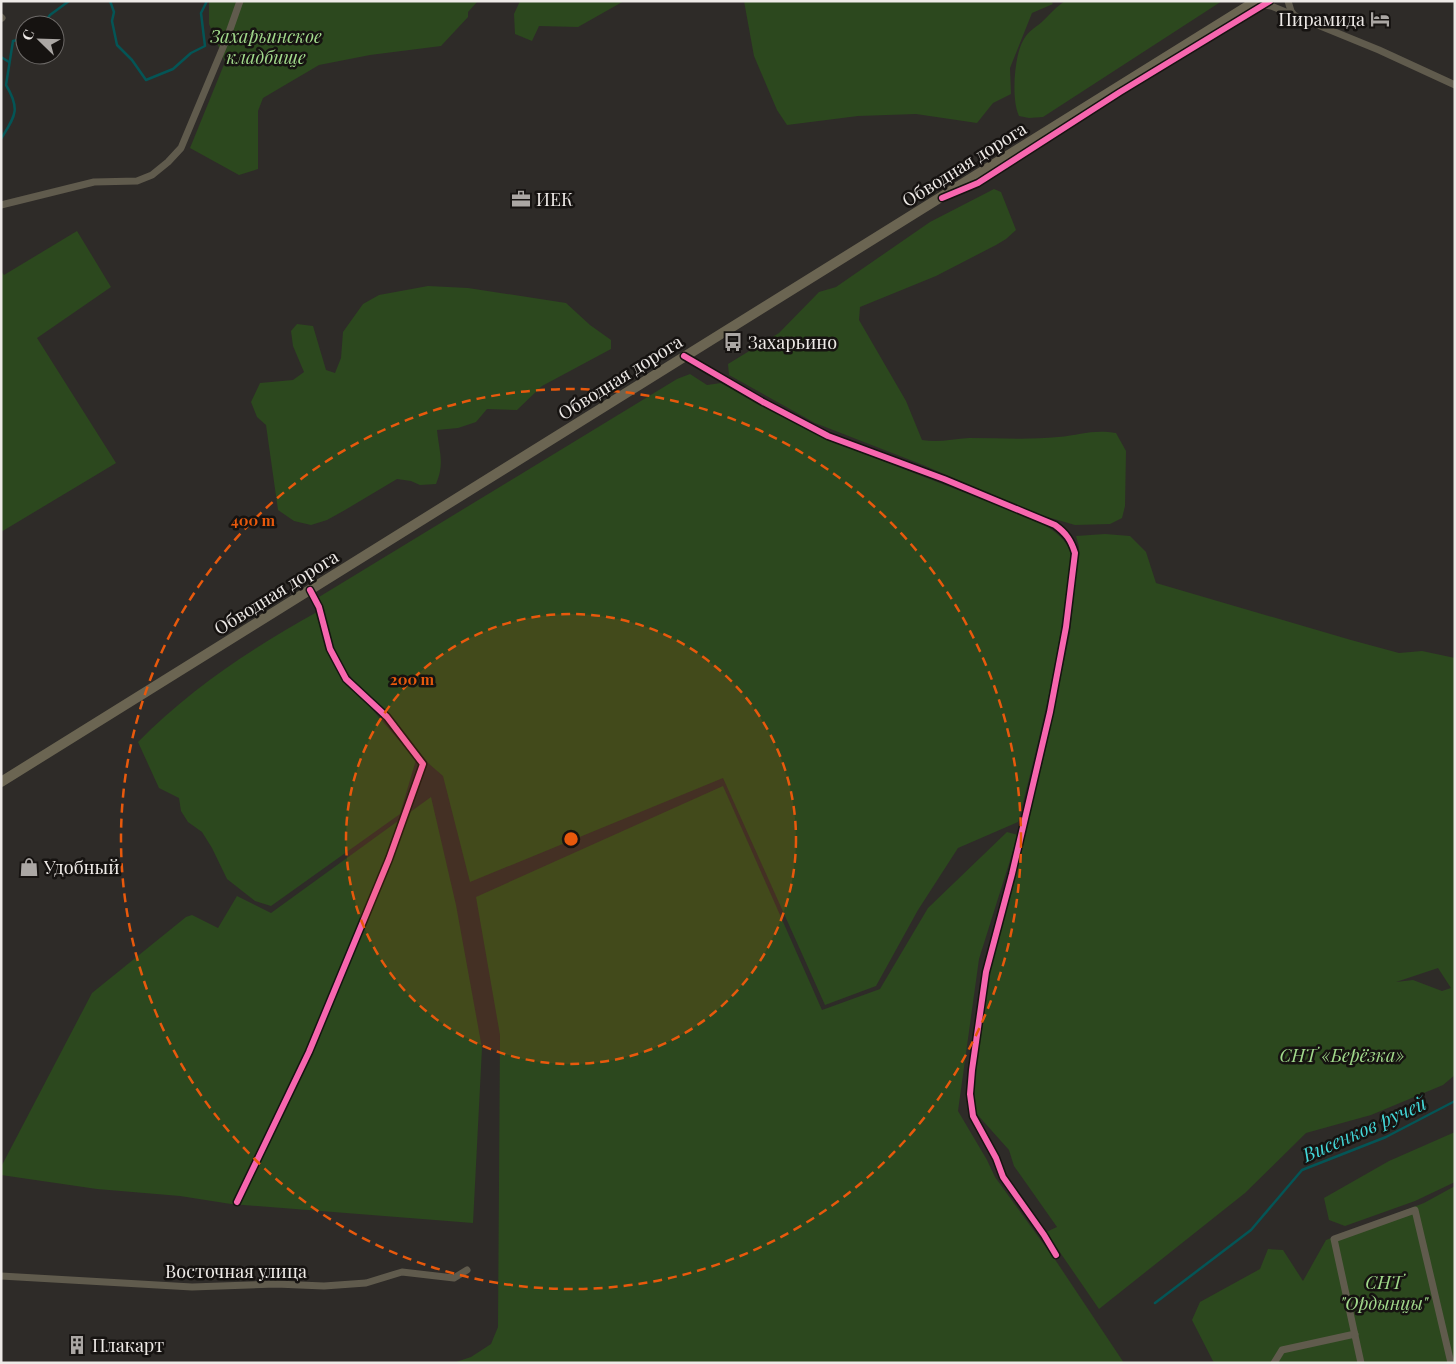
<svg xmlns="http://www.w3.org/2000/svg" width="1456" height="1364" font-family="'Playfair Display',serif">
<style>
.green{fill:#2c481e;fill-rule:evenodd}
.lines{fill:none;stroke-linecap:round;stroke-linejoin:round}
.stream{stroke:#045556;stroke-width:2.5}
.minor{stroke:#605b4d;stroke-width:7}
.secondary{stroke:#6b6552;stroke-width:10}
.cycleway-casing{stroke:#161311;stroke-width:9}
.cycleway{stroke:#f766af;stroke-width:6}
.ring{fill:none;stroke:#e8590c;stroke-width:2.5;stroke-dasharray:9 6}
.labels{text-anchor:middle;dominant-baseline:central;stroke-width:5;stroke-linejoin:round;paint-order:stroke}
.poi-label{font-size:18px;fill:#eeeae7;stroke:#161311;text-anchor:start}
.park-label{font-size:18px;font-style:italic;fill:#a1d98b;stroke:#161311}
.street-label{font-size:18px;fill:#eeeae7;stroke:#161311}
.water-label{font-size:19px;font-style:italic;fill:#43d6d7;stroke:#161311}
.centre{fill:#e8590c;stroke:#161311;stroke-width:2.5}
.ring-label{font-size:15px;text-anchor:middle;font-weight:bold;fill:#e8590c;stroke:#161311;stroke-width:5;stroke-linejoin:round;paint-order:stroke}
</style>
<rect width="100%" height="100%" fill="#2e2b28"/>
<g class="green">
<path d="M209,1H478L468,12V17L441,46L370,55L319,65L263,98L258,111V169L239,175L190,148L225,62L209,24Z"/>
<path d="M520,1H624L578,27L539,26L532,41L515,34L514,14Z"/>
<path d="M744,1H1051L1053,4L1032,13L1010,68L1011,94L993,103L977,123L916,114L858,116L787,125L777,110L754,56Z"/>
<path d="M1065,1H1222L1043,117L1029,118L1019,116C1011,99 1014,55 1024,39C1028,31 1038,26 1044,20C1051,13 1056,7 1065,1Z"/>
<path d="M994,189L1001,192L1016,230L1006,239L996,245L936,276L860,307L859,320L906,401L922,440C938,443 953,439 969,438C999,438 1029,440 1058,437C1081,435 1093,429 1116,433L1126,451L1125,506L1122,518L1110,524L1075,525L1037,514L923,465L815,423L729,375L728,364L779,333L819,292L836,287L930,222Z"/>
<path d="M77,231L111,287L37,338L116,463L1,532V271L4,275Z"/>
<path d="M428,286L468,288L566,303L590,325L611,340V349L542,386L517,410L487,409L476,422L458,428L437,430C439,451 445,463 436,484L420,485L411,481L397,479L345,510L327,520L311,525L294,521L278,510L266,425L257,417L251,402L260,383L293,380L304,372L293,346L291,331L297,324L313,326L326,370L335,373L341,358L343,332L363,304L379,295Z"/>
<path d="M690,374L707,385L721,383L821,437L1038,521C1051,529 1069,539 1071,556C1072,569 1066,596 1064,609C1054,682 1036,752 1018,822L958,848L918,910L876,986L825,1005L723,778L470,882L443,776L428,763L389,713L354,681L347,672L332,644L319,597L677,379Z"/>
<path d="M1105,534L1130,536L1146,552L1156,583L1351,640L1399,653L1422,651L1455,658V1075L1443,1085L1371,1115L1306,1133L1245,1193L1099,1309L1046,1232L1057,1227L1014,1166L1009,1150L975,1112L973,1087L987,983L1045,753L1070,633L1079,547L1076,536ZM1438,968L1451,988L1442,991L1413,980L1396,982Z"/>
<path d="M317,612L327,650L340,675L364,700L416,760L400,814L271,906L255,901L227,879L212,848L202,832L188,822L181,811L179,798L159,788L138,742C190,689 252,648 317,612Z"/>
<path d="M723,786L822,1010L880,989L928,908L1007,832L1018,835L979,959L958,1111L987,1160L995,1177L1056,1261L1124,1363H453L471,1357L491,1344L498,1327L500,1035L476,897Z"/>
<path d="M431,797L456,905L482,1048L473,1223L231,1204L180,1196L97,1189L1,1175V1167L92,993L186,917L192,915L218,928L237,896L271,913Z"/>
<path d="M1455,1132V1182L1415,1201L1345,1226L1329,1220L1324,1198L1389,1161Z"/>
<path d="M1455,1186V1363H1214L1192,1320L1200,1302L1260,1269L1268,1249L1283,1250L1303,1281L1326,1240L1424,1203Z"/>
</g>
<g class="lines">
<g class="stream">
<path d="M110,1L114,12L112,21L117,45L132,60L146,80L173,69L191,53L205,46L201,13L207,1"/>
<path d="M43,25L50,15L69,1"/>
<path d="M1,57L9,62"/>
<path d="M1,139C15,116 21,110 6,85L13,41L25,38"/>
<path d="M1155,1303L1251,1230L1302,1170L1386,1137L1455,1101"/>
</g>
<g class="minor">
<path d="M1288,1L1291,11L1294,15"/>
<path d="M1264,5L1271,6L1379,50L1455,85"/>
<path d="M1,17L2,18"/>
<path d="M956,192L978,183L1120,92L1270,1"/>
<path d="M1,205L94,182L137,181L152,175L168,162L181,148L227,38L240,1"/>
<path d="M684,356L763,402L828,436L944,479L1055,525C1066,533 1071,540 1075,553L1066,627L1050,712L1012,874L986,972L972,1070L970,1094L973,1116L996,1158L1003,1177L1044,1235L1056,1255"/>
<path d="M237,1202L309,1052L389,859L423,764L387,717L346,679L330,649L319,607L310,590"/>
<path d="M1,1276L192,1287L276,1284L324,1286L366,1283L402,1272L454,1278L467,1270"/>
<path d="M1274,1363L1282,1350L1355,1334"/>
<path d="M1361,1363L1334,1239L1415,1210L1451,1363"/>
</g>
<path class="secondary" d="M1,782L1256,1"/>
<g class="cycleway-casing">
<g id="cycleway">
<path d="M942,198L978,183L1120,92L1270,1"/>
<path d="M684,356L763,402L828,436L944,479L1055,525C1066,533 1071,540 1075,553L1066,627L1050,712L1012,874L986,972L972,1070L970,1094L973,1116L996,1158L1003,1177L1044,1235L1056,1255"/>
<path d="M237,1202L309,1052L389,859L423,764L387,717L346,679L330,649L319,607L310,590"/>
</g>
</g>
<use href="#cycleway" class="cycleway"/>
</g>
<circle cx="571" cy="839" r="225" fill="#e8590c" fill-opacity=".12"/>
<g class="ring">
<circle cx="571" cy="839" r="225"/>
<circle cx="571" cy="839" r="450"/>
</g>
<defs>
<g id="hotel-bare" transform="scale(1.5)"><path d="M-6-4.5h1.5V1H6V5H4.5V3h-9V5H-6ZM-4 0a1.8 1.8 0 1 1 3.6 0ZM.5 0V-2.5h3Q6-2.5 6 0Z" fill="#aba7a4" stroke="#161311" stroke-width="2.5" paint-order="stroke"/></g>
<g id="office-bare" transform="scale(1.5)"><path d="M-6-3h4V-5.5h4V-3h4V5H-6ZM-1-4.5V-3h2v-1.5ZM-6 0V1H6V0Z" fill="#aba7a4" stroke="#161311" stroke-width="2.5" paint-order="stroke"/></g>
<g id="bus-bare" transform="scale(1.5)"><path d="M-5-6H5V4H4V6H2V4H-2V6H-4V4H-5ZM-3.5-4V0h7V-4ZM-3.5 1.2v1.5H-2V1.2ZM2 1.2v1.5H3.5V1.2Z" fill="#aba7a4" stroke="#161311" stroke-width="2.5" paint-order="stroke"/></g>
<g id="shop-bare" transform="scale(1.5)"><path d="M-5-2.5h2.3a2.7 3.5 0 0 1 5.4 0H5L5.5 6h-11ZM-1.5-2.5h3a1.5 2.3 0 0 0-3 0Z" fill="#aba7a4" stroke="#161311" stroke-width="2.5" paint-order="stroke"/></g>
<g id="building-bare" transform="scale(1.5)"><path d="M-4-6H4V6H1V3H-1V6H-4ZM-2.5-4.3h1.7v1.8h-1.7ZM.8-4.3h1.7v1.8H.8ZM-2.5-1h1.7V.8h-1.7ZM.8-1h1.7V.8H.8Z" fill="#aba7a4" stroke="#161311" stroke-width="2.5" paint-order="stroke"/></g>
</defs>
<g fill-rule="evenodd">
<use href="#hotel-bare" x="1380" y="19"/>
<use href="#office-bare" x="521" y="199"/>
<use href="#bus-bare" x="733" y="342"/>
<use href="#shop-bare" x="29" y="867"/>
<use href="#building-bare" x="77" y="1345"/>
</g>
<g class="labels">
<g class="poi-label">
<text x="1365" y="19" text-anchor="end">Пирамида</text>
<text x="536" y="199">ИЕК</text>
<text x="748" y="342">Захарьино</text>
<text x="44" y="867">Удобный</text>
<text x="92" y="1345">Плакарт</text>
</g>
<g class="park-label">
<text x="266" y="36">Захарьинское<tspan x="266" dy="21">кладбище</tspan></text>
<text x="1342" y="1055">СНТ «Берёзка»</text>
<text x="1384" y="1282">СНТ<tspan x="1384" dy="21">"Ордынцы"</tspan></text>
</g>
<g class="street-label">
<text transform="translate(964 164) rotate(-32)">Обводная дорога</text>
<text transform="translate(620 377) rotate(-32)">Обводная дорога</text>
<text transform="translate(276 592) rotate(-32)">Обводная дорога</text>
<text x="236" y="1271">Восточная улица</text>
</g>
<g class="water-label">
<text transform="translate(1364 1128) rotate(-24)">Висенков ручей</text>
</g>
</g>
<circle cx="571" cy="839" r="8" class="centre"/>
<g class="ring-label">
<text x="253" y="526">400 m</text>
<text x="412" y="685">200 m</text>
</g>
<rect width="1456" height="1364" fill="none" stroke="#eeeae7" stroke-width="5"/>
<g transform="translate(40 40) rotate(293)"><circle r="24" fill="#161311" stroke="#6c6967"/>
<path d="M0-4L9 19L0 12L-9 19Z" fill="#aba7a4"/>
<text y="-8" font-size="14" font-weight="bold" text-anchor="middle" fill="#eeeae7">С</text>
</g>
</svg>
